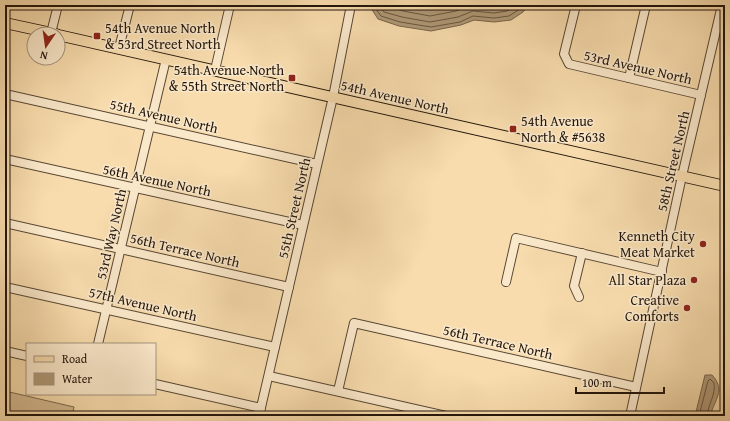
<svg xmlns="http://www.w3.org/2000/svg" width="730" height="421" font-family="'Gentium Book Plus',serif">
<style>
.green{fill:#d4ba91;stroke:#7b684e}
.water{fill:#af9876;stroke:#77644b}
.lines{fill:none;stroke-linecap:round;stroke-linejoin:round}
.shore{stroke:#685640;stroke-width:1}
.minor-casing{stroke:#584734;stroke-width:10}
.major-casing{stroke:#22150b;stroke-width:12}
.minor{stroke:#fae8ca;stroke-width:8}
.major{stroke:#f8dcad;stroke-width:10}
.poi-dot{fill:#8f2418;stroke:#fae8ca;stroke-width:1.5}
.labels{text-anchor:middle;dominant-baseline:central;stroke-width:3;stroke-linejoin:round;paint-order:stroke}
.poi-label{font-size:14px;fill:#22150b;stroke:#fae8ca;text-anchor:end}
.street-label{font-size:14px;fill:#22150b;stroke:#fae8ca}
</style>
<rect width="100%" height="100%" fill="#f8dcad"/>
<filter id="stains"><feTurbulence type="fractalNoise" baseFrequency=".005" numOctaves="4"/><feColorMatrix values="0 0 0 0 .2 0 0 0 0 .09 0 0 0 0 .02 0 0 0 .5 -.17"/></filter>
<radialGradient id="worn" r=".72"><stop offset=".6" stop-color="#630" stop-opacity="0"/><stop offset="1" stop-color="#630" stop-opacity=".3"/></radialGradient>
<path class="green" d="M5,391L74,407L72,416H5Z"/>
<g class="water">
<path d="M369,5H528L523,12L511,20L494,22L474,20L461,25L431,31L399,26L378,19Z"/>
<path d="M705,375H712C726,390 715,399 710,416H695Z"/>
</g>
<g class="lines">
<g class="shore">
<path d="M373,5L381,16L400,22L431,27L460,22L473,16L494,18L509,16L520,9L523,5"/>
<path d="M379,5L384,12L402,17L430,22L458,17L473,11L494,13L507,11L517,5"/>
<path d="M387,5L403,11L430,16L456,11L471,5"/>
<path d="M699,416L708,381L710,379L714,383C716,395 708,404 707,416"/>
</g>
<g class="minor-casing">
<g id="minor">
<path d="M576,5L564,54L569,64L701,95"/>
<path d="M51,33L58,5"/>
<path d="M119,48L130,5"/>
<path d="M215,70L230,5"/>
<path d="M629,78L646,5"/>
<path d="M5,94L317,164"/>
<path d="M5,159L303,225"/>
<path d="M5,223L289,287"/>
<path d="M506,282L516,238L662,272"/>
<path d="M5,287L275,347"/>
<path d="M579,297L574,286L582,253"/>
<path d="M98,344L166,59"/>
<path d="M5,351L27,356"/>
<path d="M269,376L446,416"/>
<path d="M155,384L261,408"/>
<path d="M338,391L354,323L636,387"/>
<path d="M259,416L333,97L351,5"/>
<path d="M630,416L682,176L722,5"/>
</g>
</g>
<g class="major-casing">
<g id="major">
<path d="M5,23L56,34"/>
<path d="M58,35L725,186"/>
</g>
</g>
<use href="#minor" class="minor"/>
<use href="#major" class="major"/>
</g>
<g class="poi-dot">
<rect x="93" y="32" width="8" height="8" rx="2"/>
<rect x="288" y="74" width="8" height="8" rx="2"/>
<rect x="509" y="125" width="8" height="8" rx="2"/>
<circle cx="703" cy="244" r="4"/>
<circle cx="694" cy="280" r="4"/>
<circle cx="687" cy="308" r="4"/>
</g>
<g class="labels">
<g class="poi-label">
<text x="105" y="28" text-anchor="start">54th Avenue North<tspan x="105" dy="16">&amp; 53rd Street North</tspan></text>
<text x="284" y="70">54th Avenue North<tspan x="284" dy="16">&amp; 55th Street North</tspan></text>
<text x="521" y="121" text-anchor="start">54th Avenue<tspan x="521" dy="16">North &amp; #5638</tspan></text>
<text x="695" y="236">Kenneth City<tspan x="695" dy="16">Meat Market</tspan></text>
<text x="686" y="280">All Star Plaza</text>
<text x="679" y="300">Creative<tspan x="679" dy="16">Comforts</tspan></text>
</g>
<g class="street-label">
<text transform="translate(638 67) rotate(13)">53rd Avenue North</text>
<text transform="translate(395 97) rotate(13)">54th Avenue North</text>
<text transform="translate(164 116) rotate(13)">55th Avenue North</text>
<text transform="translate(673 161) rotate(-77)">58th Street North</text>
<text transform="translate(157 180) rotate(12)">56th Avenue North</text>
<text transform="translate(294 208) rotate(-77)">55th Street North</text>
<text transform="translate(111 234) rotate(-77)">53rd Way North</text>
<text transform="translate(185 250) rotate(13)">56th Terrace North</text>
<text transform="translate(143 304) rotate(13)">57th Avenue North</text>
<text transform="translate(498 342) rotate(13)">56th Terrace North</text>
</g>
</g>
<rect width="730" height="421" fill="none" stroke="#f8dcad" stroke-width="20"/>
<rect x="6" y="6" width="718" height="409" fill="none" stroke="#22150b" stroke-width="2"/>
<rect x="10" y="10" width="710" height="401" fill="none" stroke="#22150b"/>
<rect x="26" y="343" width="130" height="52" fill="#fae8ca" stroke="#a4947e"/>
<rect x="34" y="356" width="20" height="6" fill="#f8dcad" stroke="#a4947e"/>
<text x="62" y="363" font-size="12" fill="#22150b">Road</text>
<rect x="34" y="373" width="20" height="12" fill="#af9876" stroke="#a4947e"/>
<text x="62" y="383" font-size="12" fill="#22150b">Water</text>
<g transform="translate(46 46) rotate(193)"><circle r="19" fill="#fae8ca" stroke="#a4947e"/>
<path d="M0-3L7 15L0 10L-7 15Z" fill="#8f2418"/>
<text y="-6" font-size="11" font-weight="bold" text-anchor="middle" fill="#22150b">N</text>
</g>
<path d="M576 387v6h88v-6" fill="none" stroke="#22150b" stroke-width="2"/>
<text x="582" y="387" font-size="12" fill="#22150b" stroke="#fae8ca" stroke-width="3" paint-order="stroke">100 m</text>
<rect width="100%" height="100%" filter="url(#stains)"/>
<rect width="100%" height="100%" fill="url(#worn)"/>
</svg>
